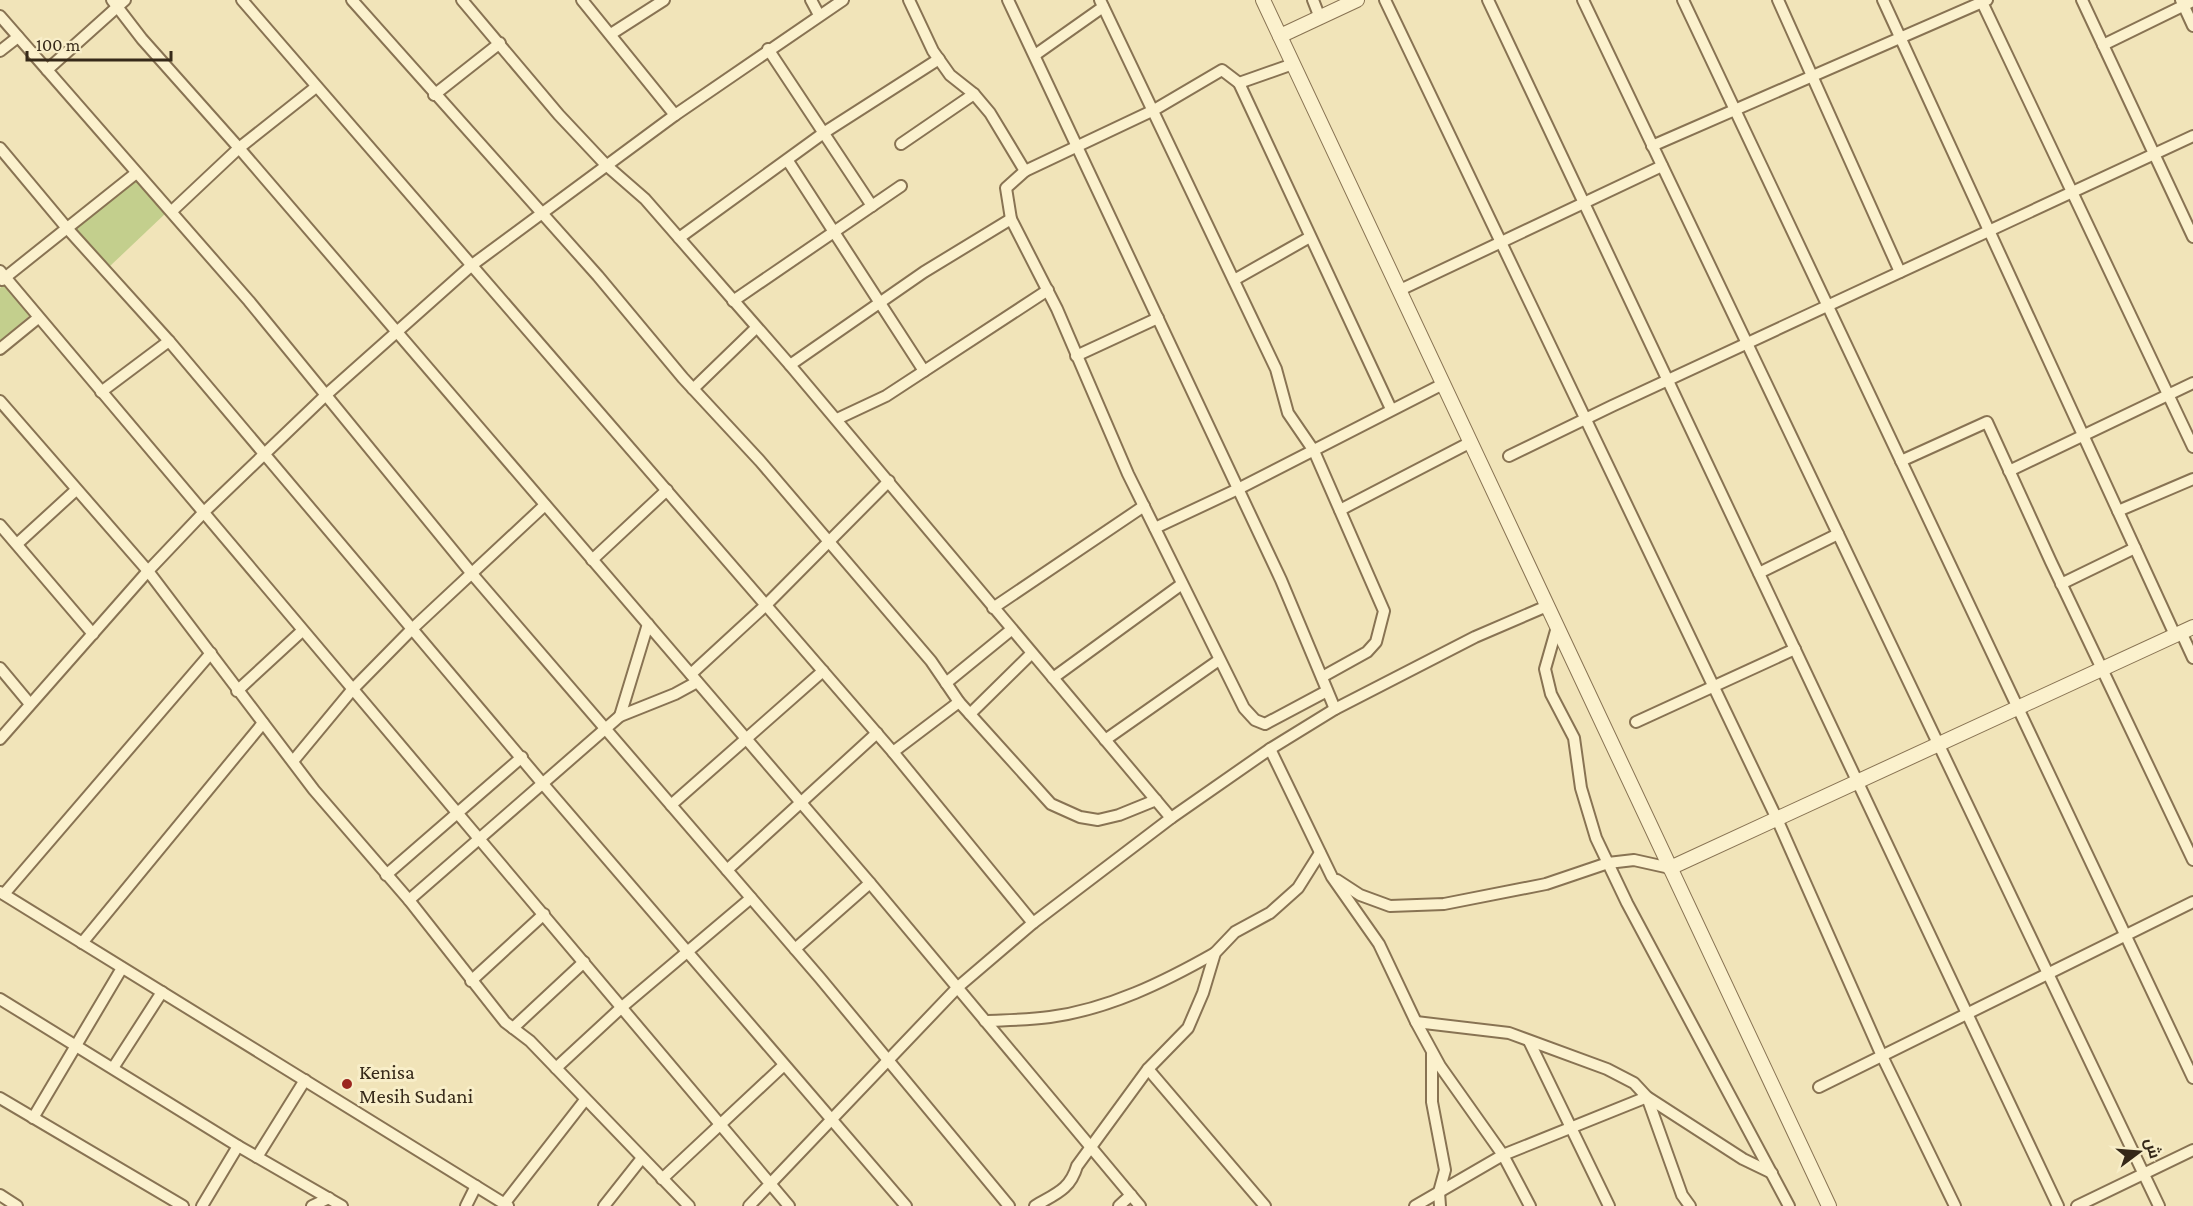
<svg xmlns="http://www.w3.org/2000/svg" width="2193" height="1206" font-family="'Crimson Pro',Cairo,serif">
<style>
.green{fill:#c3cf8d}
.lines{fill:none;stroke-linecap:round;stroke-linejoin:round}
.minor-casing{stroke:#887353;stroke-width:14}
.tertiary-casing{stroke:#887353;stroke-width:16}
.minor{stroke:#fbf1cd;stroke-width:10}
.tertiary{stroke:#fbf1cd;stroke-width:14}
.poi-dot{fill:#9b261f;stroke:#f8eec9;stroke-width:2}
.labels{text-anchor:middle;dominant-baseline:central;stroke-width:6;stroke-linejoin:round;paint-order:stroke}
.poi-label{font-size:21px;fill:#362919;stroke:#f8eec9;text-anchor:start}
</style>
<rect width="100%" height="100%" fill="#f1e4b9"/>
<g class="green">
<path d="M135,179L167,212L109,267L72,228Z"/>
<path d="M4,284L29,316L0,341V288Z"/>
</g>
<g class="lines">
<g class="minor-casing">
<g id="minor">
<path d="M112,0L142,39L239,148L870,883L1140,1206"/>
<path d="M242,0L893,752L1033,923"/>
<path d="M352,0L598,276L683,378L760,461L931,661L959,702L1051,804L1080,817L1098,820L1119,815L1156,800"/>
<path d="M462,0L559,115L606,165L645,199L790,365L1171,818"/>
<path d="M582,0L675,115"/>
<path d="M811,0L819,15"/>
<path d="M909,0L933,51L950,75L974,94L990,113L1025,171L1006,188L1011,219L1057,309L1128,474L1244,708L1255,720L1265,724L1327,691"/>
<path d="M1008,0L1281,580L1335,709"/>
<path d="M1100,0L1276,369L1288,413L1314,451L1384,611L1376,642L1367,652L1322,677"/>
<path d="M1313,0L1320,18"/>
<path d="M1385,0L1777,819L1882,1056L1955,1206"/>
<path d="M1488,0L2058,1206"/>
<path d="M1583,0L2159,1206"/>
<path d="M1683,0L2193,1078"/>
<path d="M1778,0L1900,272"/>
<path d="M1883,0L2175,635"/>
<path d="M1981,0L2193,447"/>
<path d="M2082,0L2193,237"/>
<path d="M2181,0L2193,26"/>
<path d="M0,16L249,301L473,575L820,978L1009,1206"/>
<path d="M611,34L664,0"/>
<path d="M2103,45L2193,1"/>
<path d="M768,49L872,206"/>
<path d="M0,51L18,37"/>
<path d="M1035,55L1103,7"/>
<path d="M47,70L125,0"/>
<path d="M1239,83L1293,64"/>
<path d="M434,95L500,43"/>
<path d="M901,144L974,94"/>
<path d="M1652,146L1987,0"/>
<path d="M0,148L66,227L169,341L543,784L906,1206"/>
<path d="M788,161L924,371"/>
<path d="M1025,171L1154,110L1222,70L1239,83L1391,409"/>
<path d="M172,211L239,148L316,87"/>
<path d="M679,238L825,132L939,59"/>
<path d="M0,271L789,1206"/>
<path d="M2,280L135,174"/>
<path d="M1234,280L1310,237"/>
<path d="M1400,290L1662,166"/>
<path d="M733,301L901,186"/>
<path d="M0,349L38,318"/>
<path d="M1076,356L1158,318"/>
<path d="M790,365L924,272L1011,219"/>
<path d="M693,389L756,328"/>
<path d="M101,392L169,341"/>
<path d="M0,401L148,571L314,790L409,900L505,1022L530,1041L689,1206"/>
<path d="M837,419L886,396L1048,290"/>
<path d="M1509,456L1612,406L2193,136"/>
<path d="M1901,461L1987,422L2051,562L2193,860"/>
<path d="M2009,471L2193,383"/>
<path d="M1340,510L1471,442"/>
<path d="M2118,511L2193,479"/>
<path d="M0,525L93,634"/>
<path d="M1155,528L1238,489L1443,384"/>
<path d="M17,544L76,490"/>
<path d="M592,560L667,490"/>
<path d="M1759,573L1838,534"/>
<path d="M2061,584L2135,548"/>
<path d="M993,608L1144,506"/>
<path d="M1557,627L1545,669L1551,694L1574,738L1581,788L1596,838L1627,903L1789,1206"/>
<path d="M2181,632L2193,658"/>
<path d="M0,668L30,704"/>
<path d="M691,674L766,605L889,481"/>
<path d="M1053,678L1182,584"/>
<path d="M946,683L1011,630"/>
<path d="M237,691L302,631"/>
<path d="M970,714L1031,654"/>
<path d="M620,716L648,624"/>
<path d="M1636,722L1795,649"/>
<path d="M0,739L148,571L205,511L327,394L472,265L675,115L843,0"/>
<path d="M1105,740L1219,660"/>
<path d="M1270,749L1332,877L1379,944L1416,1022L1440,1066L1503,1155L1530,1206"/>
<path d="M893,752L959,702"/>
<path d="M294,760L352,690L412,629L545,505"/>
<path d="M671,805L823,671"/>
<path d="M727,870L877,733"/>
<path d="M386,875L522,757"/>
<path d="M1337,880L1360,895L1390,906L1444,904L1546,884L1608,863L1634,860L1670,868"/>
<path d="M0,892L508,1206"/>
<path d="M4,894L211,653"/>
<path d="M409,900L620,716L675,694L697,682"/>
<path d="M82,943L263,723"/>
<path d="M795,949L870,883"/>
<path d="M471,981L544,914"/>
<path d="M0,999L238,1146L342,1206"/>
<path d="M985,1021C1007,1020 1029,1020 1050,1017C1109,1009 1164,982 1215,953"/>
<path d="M1416,1022L1509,1033L1607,1069L1634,1083L1647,1097L1743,1159L1772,1173"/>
<path d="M513,1028L584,962"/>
<path d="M1529,1041L1609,1206"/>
<path d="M1432,1054V1102L1445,1170L1439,1192L1440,1206"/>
<path d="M113,1068L162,992"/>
<path d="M556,1068L622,1007L751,898"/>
<path d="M1148,1069L1265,1206"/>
<path d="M1819,1087L2193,902"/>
<path d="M0,1098L183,1206"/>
<path d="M33,1118L122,968"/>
<path d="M257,1157L305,1080"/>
<path d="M662,1179L784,1065"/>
<path d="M0,1195L17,1206"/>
<path d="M504,1204L585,1100"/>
<path d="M202,1206L238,1146"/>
<path d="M312,1206L329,1198"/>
<path d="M466,1206L476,1186"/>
<path d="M604,1206L642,1158"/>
<path d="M749,1206L958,987L1033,923L1171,818L1270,749L1335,709L1475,637L1547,606"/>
<path d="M1035,1206C1055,1194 1070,1190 1077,1166L1148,1069L1188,1028L1203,993L1215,953L1235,932L1270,913L1298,888L1320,853"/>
<path d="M1119,1206L1131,1195"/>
<path d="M1415,1206L1503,1155L1647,1097L1682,1195L1690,1206"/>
<path d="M2077,1206L2193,1150"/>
</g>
</g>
<g class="tertiary-casing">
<g id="tertiary">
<path d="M1263,0L1829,1206"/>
<path d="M1280,36L1357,0"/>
<path d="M1670,868L2193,627"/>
</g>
</g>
<use href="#minor" class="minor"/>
<use href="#tertiary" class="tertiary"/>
</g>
<circle class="poi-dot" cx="347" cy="1084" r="6"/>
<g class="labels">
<g class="poi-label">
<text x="359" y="1072">Kenisa<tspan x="359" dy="24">Mesih Sudani</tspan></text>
</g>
</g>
<g transform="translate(2139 1152) rotate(74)" stroke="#f8eec9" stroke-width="4.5" paint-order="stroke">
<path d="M0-4.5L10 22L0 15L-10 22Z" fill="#362919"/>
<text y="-9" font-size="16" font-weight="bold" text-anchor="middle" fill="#362919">ش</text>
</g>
<path d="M27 51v9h144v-9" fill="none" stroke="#362919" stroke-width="3"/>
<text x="36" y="51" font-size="18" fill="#362919" stroke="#f8eec9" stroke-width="4.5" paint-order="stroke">100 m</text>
</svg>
